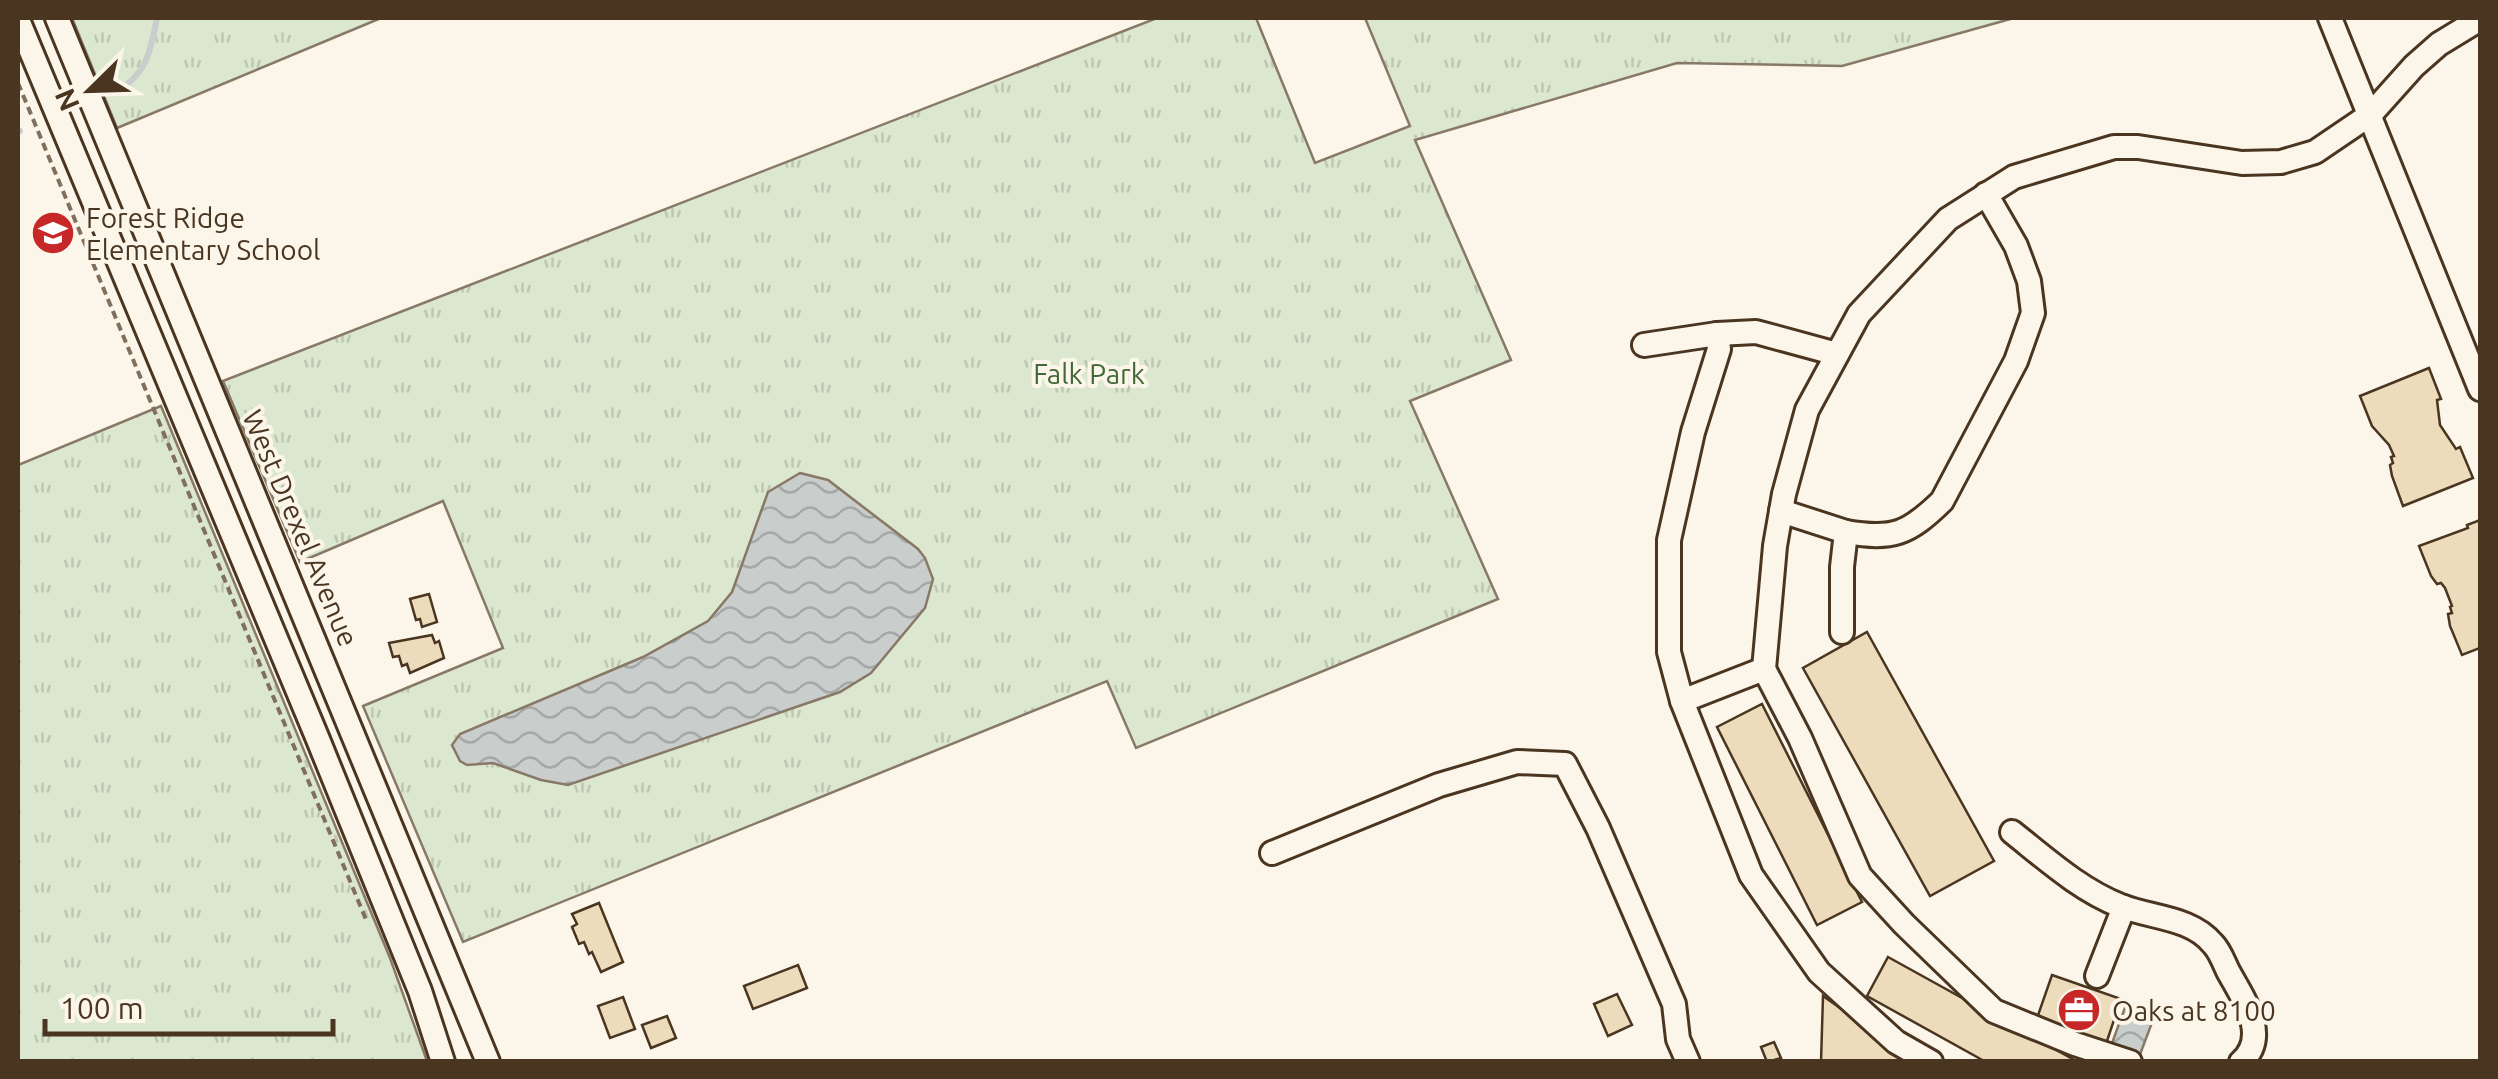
<svg xmlns="http://www.w3.org/2000/svg" width="2498" height="1079" font-family="Ubuntu,sans-serif">
<style>
.park{fill:url(#park-tufts);stroke:#887966;stroke-width:2.5}
.water{fill:url(#water-waves);stroke:#887966;stroke-width:2.5}
.lines{fill:none;stroke-linecap:round;stroke-linejoin:round}
.stream{stroke:#c9cecd;stroke-width:6}
.building{fill:#ecdcbc;stroke:#4a3520;stroke-width:2.5}
.minor-casing{stroke:#4a3520;stroke-width:28}
.path{stroke:#7f6f5c;stroke-width:4;stroke-dasharray:8 5;stroke-linecap:butt}
.minor{stroke:#fbf6e9;stroke-width:22}
.labels{text-anchor:middle;dominant-baseline:central;stroke-width:8;stroke-linejoin:round;paint-order:stroke}
.poi-label{font-size:28px;fill:#4a3520;stroke:#fbf6e9;text-anchor:start}
.park-label{font-size:28px;fill:#436837;stroke:#fbf6e9}
.street-label{font-size:28px;fill:#4a3520;stroke:#fbf6e9}
</style>
<defs>
<pattern id="park-tufts" width="24" height="20" patternUnits="userSpaceOnUse" patternTransform="scale(2.5)"><rect width="24" height="20" fill="#dce7d0"/><path d="M3 7l-1-3M5 7V3M7 7l1-3M15 17l-1-3M17 17v-4M19 17l1-3" fill="none" stroke="#bec7b2"/></pattern>
<pattern id="water-waves" width="16" height="10" patternUnits="userSpaceOnUse" patternTransform="scale(2.5)"><rect width="16" height="10" fill="#c9cecd"/><path d="M0 5q4-4 8 0t8 0" fill="none" stroke="#a5a8a6"/></pattern>
</defs>
<rect width="100%" height="100%" fill="#fbf6e9"/>
<g class="park">
<path d="M72,18H381L117,128Z"/>
<path d="M1157,18H1256L1315,163L1410,126L1365,18H2014L1842,66L1677,63L1415,140L1511,360L1410,401L1498,599L1136,748L1107,681L463,942L363,706L503,648L443,501L300,562L223,381Z"/>
<path d="M161,406L390,958L427,1061H18V465Z"/>
</g>
<g class="water">
<path d="M800,473L828,480L918,549L925,558L933,579L925,608L871,673L840,692L568,785L541,780L493,763L467,765L460,761L452,745L460,734L643,657L708,621L732,592L768,492Z"/>
<path d="M2127,1002L2156,1012L2139,1057L2111,1046Z"/>
</g>
<g class="lines">
<g class="stream">
<path d="M117,92C148,72 150,52 157,18"/>
<path d="M18,131H20"/>
</g>
</g>
<g class="building">
<path d="M2429,368L2441,399L2437,400L2440,425L2456,449L2460,447L2473,478L2403,506L2392,476L2390,465L2393,463L2391,457L2394,456L2389,445L2372,426L2360,396Z"/>
<path d="M2480,520V648L2462,655L2450,626L2448,614L2452,613L2450,607L2452,606L2445,588L2441,583L2437,584L2431,576L2419,546L2468,528L2467,525Z"/>
<path d="M429,594L437,622L422,627L420,619L416,620L410,599Z"/>
<path d="M1867,632L1994,861L1930,896L1803,668Z"/>
<path d="M432,635L435,643L439,641L444,658L410,673L407,664L402,666L399,656L393,657L389,643Z"/>
<path d="M1762,704L1862,902L1817,925L1717,727Z"/>
<path d="M599,903L623,962L601,972L592,952L589,954L584,942L579,944L572,927L577,924L572,914Z"/>
<path d="M1888,957L2078,1062H1986L1867,996Z"/>
<path d="M798,965L807,988L753,1009L744,986Z"/>
<path d="M2052,975L2121,999L2106,1044L2036,1021Z"/>
<path d="M1617,994L1632,1025L1608,1036L1594,1004Z"/>
<path d="M1823,996L1917,1062H1821Z"/>
<path d="M623,997L635,1029L610,1038L598,1006Z"/>
<path d="M667,1016L676,1038L651,1048L642,1025Z"/>
<path d="M1774,1042L1781,1058L1767,1062L1761,1047Z"/>
</g>
<g class="lines">
<g class="minor-casing">
<g id="minor">
<path d="M57,18L488,1062"/>
<path d="M2330,18L2480,389"/>
<path d="M18,20L317,737L420,991L443,1062"/>
<path d="M1717,334L1756,332L1837,354"/>
<path d="M1644,345L1717,334L1719,349L1693,432L1669,540V652L1682,701L1751,875L1819,972L1896,1042L1931,1062"/>
<path d="M1781,511L1846,532L1842,567V632"/>
<path d="M1846,532C1893,540 1908,534 1942,501L2016,361L2033,313L2029,281L2016,246L1986,194"/>
<path d="M1764,669L1775,546L1784,494L1807,410L1859,314L1948,219L2014,177L2114,147H2138L2242,163L2281,162L2315,152L2371,114L2414,66L2439,44L2480,19"/>
<path d="M1764,669L1800,738L1860,876L1904,924L1994,1011L2075,1044L2130,1062"/>
<path d="M1682,701L1764,669"/>
<path d="M2012,832C2046,859 2080,890 2121,906C2151,918 2191,917 2213,944C2220,951 2224,963 2228,971C2242,997 2271,1036 2241,1062"/>
<path d="M1272,853L1439,785L1517,762L1565,764L1598,828L1674,1004L1678,1039L1688,1062"/>
<path d="M2097,976L2124,907"/>
</g>
</g>
<path class="path" d="M18,83L367,922"/>
<use href="#minor" class="minor"/>
</g>
<defs>
<g id="school-disc" transform="scale(2.25)"><circle r="9.5" fill="#c62828" stroke="#fbf6e9"/><path d="M0-5L7-2L0 1L-7-2ZM-4 1L0 2.5L4 1V4Q0 6-4 4Z" fill="#fff"/></g>
<g id="office-disc" transform="scale(2.25)"><circle r="9.5" fill="#c62828" stroke="#fbf6e9"/><path d="M-6-3h4V-5.5h4V-3h4V5H-6ZM-1-4.5V-3h2v-1.5ZM-6 0V1H6V0Z" fill="#fff"/></g>
</defs>
<g fill-rule="evenodd">
<use href="#school-disc" x="53" y="233"/>
<use href="#office-disc" x="2079" y="1010"/>
</g>
<g class="labels">
<g class="poi-label">
<text x="86" y="217">Forest Ridge<tspan x="86" dy="32">Elementary School</tspan></text>
<text x="2112" y="1010">Oaks at 8100</text>
</g>
<g class="park-label">
<text x="1089" y="373">Falk Park</text>
</g>
<g class="street-label">
<text transform="translate(301 528) rotate(67)">West Drexel Avenue</text>
</g>
</g>
<rect width="2498" height="1079" fill="none" stroke="#4a3520" stroke-width="40"/>
<g transform="translate(90 90) rotate(247)" stroke="#fbf6e9" stroke-width="8" paint-order="stroke">
<path d="M0-8L18 38L0 25L-18 38Z" fill="#4a3520"/>
<text y="-15" font-size="28" font-weight="bold" text-anchor="middle" fill="#4a3520">N</text>
</g>
<path d="M45 1019v15h288v-15" fill="none" stroke="#4a3520" stroke-width="5"/>
<text x="60" y="1019" font-size="30" fill="#4a3520" stroke="#fbf6e9" stroke-width="8" paint-order="stroke">100 m</text>
</svg>
